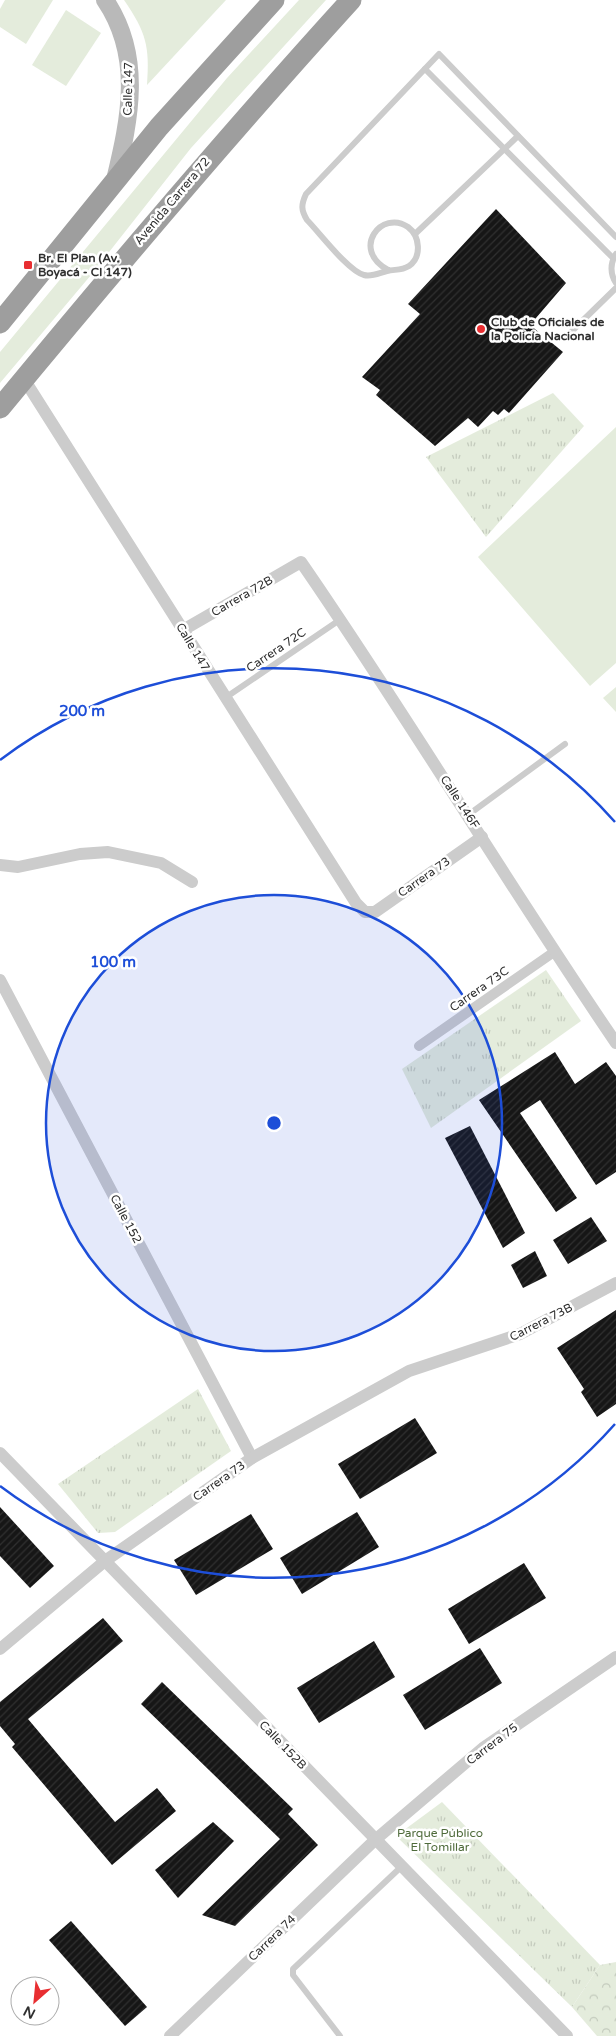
<svg xmlns="http://www.w3.org/2000/svg" width="616" height="2036" font-family="'Varela Round',sans-serif">
<style>
.green{fill:#e4ecdc}
.forest{fill:url(#forest-crowns)}
.park{fill:url(#park-tufts)}
.building{fill:url(#building-hatch)}
.lines{fill:none;stroke-linecap:round;stroke-linejoin:round}
.service{stroke:#ccc;stroke-width:6}
.pedestrian{stroke:#ccc;stroke-width:10}
.minor{stroke:#ccc;stroke-width:12}
.secondary{stroke:#b9b9b9;stroke-width:18}
.trunk{stroke:#9e9e9e;stroke-width:21}
.ring{fill:none;stroke:#1d4ed8;stroke-width:2.5}
.poi-dot{fill:#e82e31;stroke:#fff;stroke-width:2}
.labels{text-anchor:middle;dominant-baseline:central;stroke-width:5;stroke-linejoin:round;paint-order:stroke}
.street-label{font-size:12px;fill:#2f2f2f;stroke:#fff}
.poi-label{font-size:12px;font-weight:bold;fill:#2f2f2f;stroke:#fff;text-anchor:start}
.park-label{font-size:12px;fill:#4f6b3b;stroke:#fff}
.centre{fill:#1d4ed8;stroke:#fff;stroke-width:2.5}
.ring-label{font-size:15px;text-anchor:middle;font-weight:bold;fill:#1d4ed8;stroke:#fff;stroke-width:5;stroke-linejoin:round;paint-order:stroke}
</style>
<defs>
<pattern id="forest-crowns" width="20" height="18" patternUnits="userSpaceOnUse" patternTransform="scale(1.25)"><rect width="20" height="18" fill="#e4ecdc"/><path d="M2 6a3 3 0 1 1 6 0M12 15a3 3 0 1 1 6 0" fill="none" stroke="#c4cbbd"/></pattern>
<pattern id="park-tufts" width="24" height="20" patternUnits="userSpaceOnUse" patternTransform="scale(1.25)"><rect width="24" height="20" fill="#e4ecdc"/><path d="M3 7l-1-3M5 7V3M7 7l1-3M15 17l-1-3M17 17v-4M19 17l1-3" fill="none" stroke="#c4cbbd"/></pattern>
<pattern id="building-hatch" width="6" height="6" patternUnits="userSpaceOnUse" patternTransform="scale(1.25)"><rect width="6" height="6" fill="#161616"/><path d="M-1 1l2-2M0 6l6-6M5 7l2-2" fill="none" stroke="#303030"/></pattern>
</defs>
<rect width="100%" height="100%" fill="#fff"/>
<g class="green">
<path d="M5,0H53L26,44L0,27V9Z"/>
<path d="M124,0H226L147,85C150,46 146,32 124,0Z"/>
<path d="M299,0H326L191,148L91,275L0,383V352L227,78Z"/>
<path d="M66,10L101,33L66,86L32,65Z"/>
<path d="M616,427V663L590,686L478,557Z"/>
<path d="M616,687V712L603,698Z"/>
</g>
<path class="forest" d="M616,1962V2036H597L572,2007L600,1965Z"/>
<g class="park">
<path d="M553,393L584,426L486,537L426,457Z"/>
<path d="M546,970L581,1021L431,1128L402,1069Z"/>
<path d="M198,1389L231,1451L115,1532L98,1533L58,1484Z"/>
<path d="M442,1802L600,1965L572,2007L396,1836Z"/>
</g>
<g class="building">
<path d="M496,209L566,283L530,325L563,352L509,413L504,409L498,415L493,411L478,427L468,418L435,446L376,395L380,390L362,377L420,314L408,304Z"/>
<path d="M555,1052L575,1084L606,1062L616,1076V1172L596,1185L540,1100L520,1113L577,1198L556,1212L479,1100Z"/>
<path d="M470,1126L525,1233L503,1248L445,1138Z"/>
<path d="M591,1217L607,1241L568,1264L553,1240Z"/>
<path d="M535,1251L547,1276L523,1288L511,1265Z"/>
<path d="M616,1310V1404L597,1417L581,1392L584,1389L557,1348Z"/>
<path d="M415,1418L437,1453L360,1499L338,1464Z"/>
<path d="M0,1507L54,1566L30,1588L0,1556Z"/>
<path d="M357,1512L379,1547L302,1594L280,1558Z"/>
<path d="M251,1514L273,1549L196,1595L174,1560Z"/>
<path d="M524,1563L546,1598L469,1644L448,1609Z"/>
<path d="M103,1618L123,1641L28,1719L115,1822L157,1788L176,1811L112,1865L12,1747L15,1744L0,1726V1702Z"/>
<path d="M374,1641L395,1677L319,1723L297,1688Z"/>
<path d="M480,1648L502,1683L425,1730L403,1695Z"/>
<path d="M162,1682L293,1809L288,1814L318,1845L235,1926L202,1915L280,1839L141,1704Z"/>
<path d="M213,1822L234,1841L178,1898L155,1870Z"/>
<path d="M71,1921L147,2007L125,2026L49,1940Z"/>
</g>
<g class="lines">
<g class="service">
<path d="M425,69L613,258"/>
<path d="M415,234L518,136"/>
<path d="M616,254C610,263 610,274 616,283"/>
<path d="M388,270C350,249 382,209 408,227C420,236 422,257 409,266C401,271 395,269 387,271C379,273 372,277 364,275C349,272 319,232 307,220C301,210 301,205 306,194L439,54L616,237"/>
<path d="M571,332L616,288"/>
<path d="M225,698L341,619"/>
<path d="M468,815L565,744"/>
<path d="M340,2036L293,1975V1969L401,1867"/>
</g>
<path class="pedestrian" d="M419,1046L554,952"/>
<g class="minor">
<path d="M24,379C136,553 244,729 356,903L365,912H375L482,837"/>
<path d="M183,630L301,562C410,720 508,885 616,1043"/>
<path d="M0,865L18,867L80,854L108,852L161,863L192,882"/>
<path d="M0,980L252,1458"/>
<path d="M0,1453L567,2036"/>
<path d="M0,1649L105,1561L252,1458L409,1371L520,1334L616,1283"/>
<path d="M170,2036L375,1840L483,1748L616,1657"/>
</g>
<path class="secondary" d="M105,0C143,56 130,118 115,180"/>
<g class="trunk">
<path d="M0,323L159,127L274,0"/>
<path d="M0,408C114,270 230,133 351,0"/>
</g>
</g>
<circle cx="274" cy="1123" r="228" fill="#1d4ed8" fill-opacity=".12"/>
<g class="ring">
<circle cx="274" cy="1123" r="228"/>
<path d="M615 1424A455 455 0 0 1 0 1486M0 760A455 455 0 0 1 615 822"/>
</g>
<g class="poi-dot">
<rect x="23" y="260" width="10" height="10" rx="2.5"/>
<circle cx="481" cy="329" r="5"/>
</g>
<g class="labels">
<g class="street-label">
<text transform="translate(128 89) rotate(-89)">Calle 147</text>
<text transform="translate(172 201) rotate(-50)">Avenida Carrera 72</text>
<text transform="translate(242 596) rotate(-30)">Carrera 72B</text>
<text transform="translate(193 647) rotate(59)">Calle 147</text>
<text transform="translate(276 650) rotate(-34)">Carrera 72C</text>
<text transform="translate(460 802) rotate(57)">Calle 146F</text>
<text transform="translate(424 877) rotate(-35)">Carrera 73</text>
<text transform="translate(479 989) rotate(-35)">Carrera 73C</text>
<text transform="translate(126 1219) rotate(62)">Calle 152</text>
<text transform="translate(541 1322) rotate(-27)">Carrera 73B</text>
<text transform="translate(219 1481) rotate(-35)">Carrera 73</text>
<text transform="translate(492 1744) rotate(-37)">Carrera 75</text>
<text transform="translate(283 1745) rotate(46)">Calle 152B</text>
<text transform="translate(272 1938) rotate(-44)">Carrera 74</text>
</g>
<g class="poi-label">
<text x="38" y="258">Br. El Plan (Av.<tspan x="38" dy="14">Boyacá - Cl 147)</tspan></text>
<text x="491" y="322">Club de Oficiales de<tspan x="491" dy="14">la Policía Nacional</tspan></text>
</g>
<g class="park-label">
<text x="440" y="1833">Parque Público<tspan x="440" dy="14">El Tomillar</tspan></text>
</g>
</g>
<circle cx="274" cy="1123" r="8" class="centre"/>
<g class="ring-label">
<text x="82" y="716">200 m</text>
<text x="113" y="967">100 m</text>
</g>
<g transform="translate(35 2001) rotate(207)"><circle r="24" fill="#ffffff" stroke="#acacac"/>
<path d="M0-4L9 19L0 12L-9 19Z" fill="#e82e31"/>
<text y="-8" font-size="14" font-weight="bold" text-anchor="middle" fill="#2f2f2f">N</text>
</g>
</svg>
